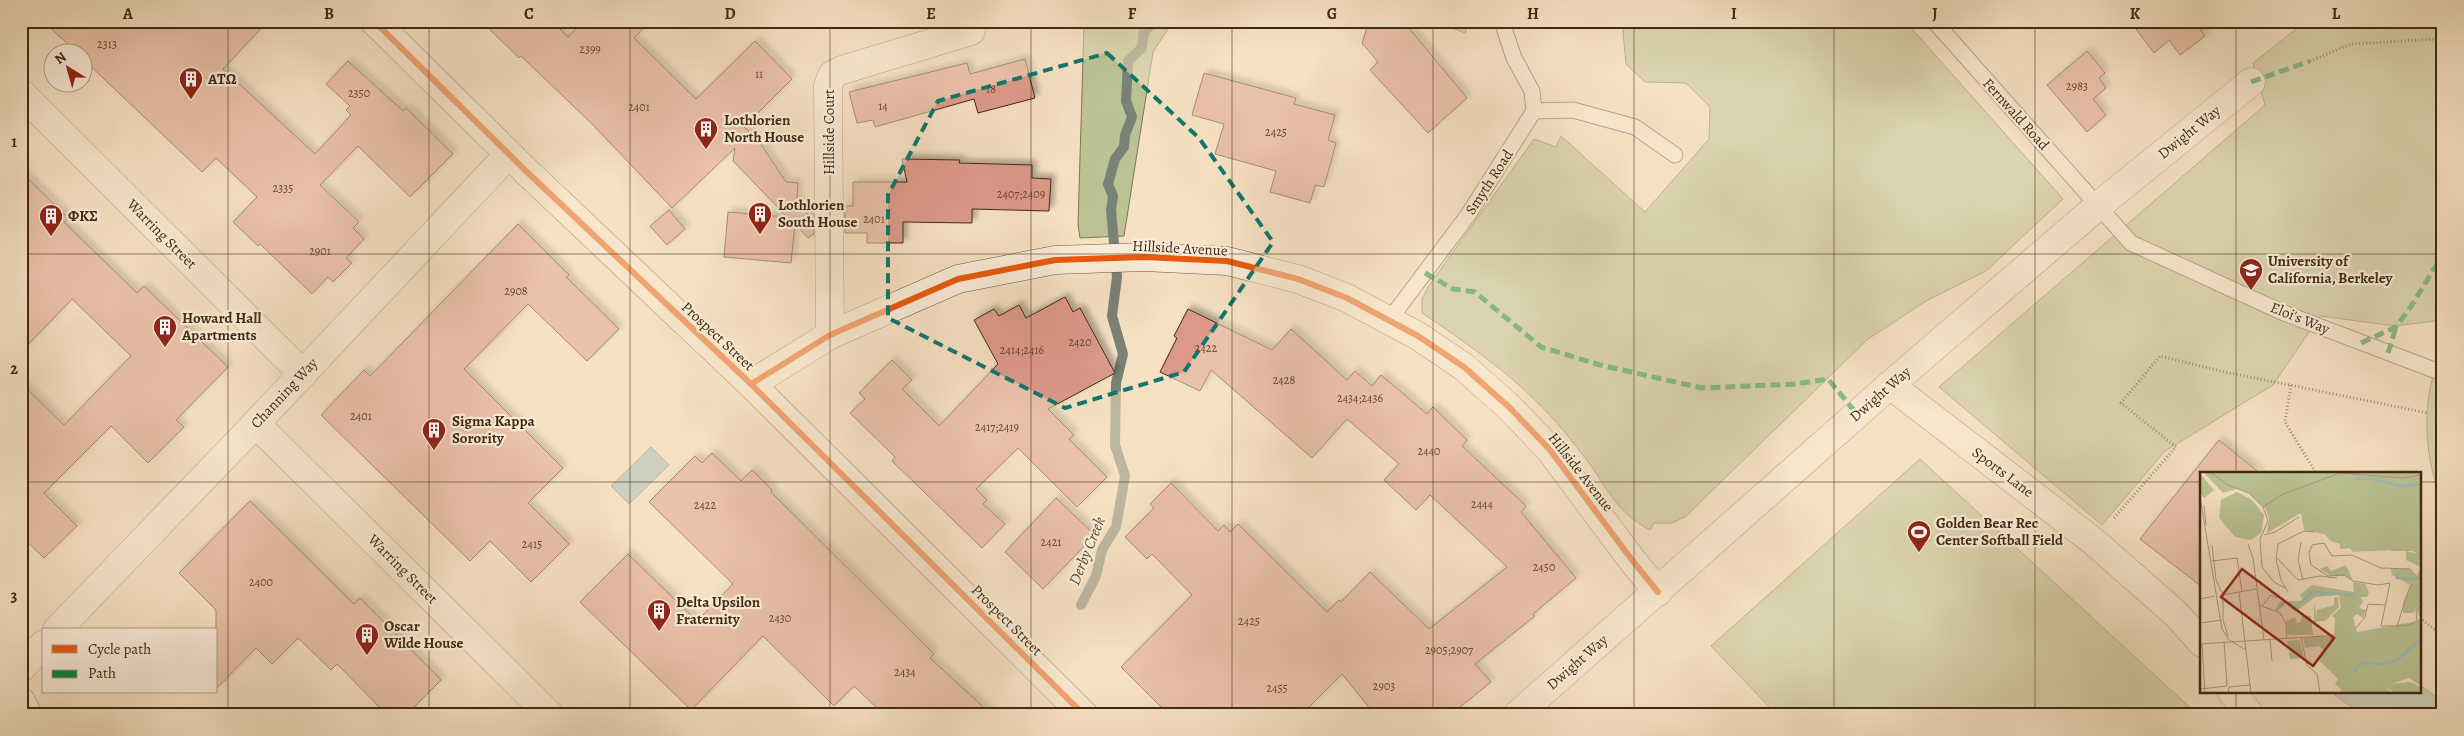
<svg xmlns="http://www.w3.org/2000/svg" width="2464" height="736" font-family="Alegreya,serif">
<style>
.green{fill:#bbc394;stroke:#7e7652}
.water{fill:#9ebcbb;stroke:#798277}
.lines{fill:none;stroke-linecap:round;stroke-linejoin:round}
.stream{stroke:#798277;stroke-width:10}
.building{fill:#dc9989;stroke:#412a10;filter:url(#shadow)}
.lane-casing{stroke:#6e583d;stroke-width:17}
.street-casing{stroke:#6e583d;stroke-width:29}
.secondary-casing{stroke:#412a10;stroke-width:29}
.path{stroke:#412a10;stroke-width:3;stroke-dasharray:1 2.5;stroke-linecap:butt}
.lane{stroke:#f9ecd8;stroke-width:15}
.street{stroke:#f9ecd8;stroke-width:28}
.secondary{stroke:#f9ecd8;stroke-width:28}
.quiet{stroke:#00873e;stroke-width:5;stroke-dasharray:10 5;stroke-linecap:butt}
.cycleway-casing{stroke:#f9ecd8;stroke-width:9}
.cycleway{stroke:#e8590c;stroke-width:6}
.marked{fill:none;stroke:#0f766e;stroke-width:4;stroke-dasharray:10 6;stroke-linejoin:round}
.grid{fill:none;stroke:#412a10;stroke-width:1;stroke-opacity:0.55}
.labels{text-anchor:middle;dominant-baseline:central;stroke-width:4.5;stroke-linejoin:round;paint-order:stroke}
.number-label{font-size:12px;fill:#68462e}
.poi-label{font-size:15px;font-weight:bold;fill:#412a10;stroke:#f9ecd8;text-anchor:start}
.street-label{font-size:15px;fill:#412a10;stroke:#f9ecd8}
.water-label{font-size:16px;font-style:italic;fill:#584e3b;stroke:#f9ecd8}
.inset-river{fill:none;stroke:#9ebcbb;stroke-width:2.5}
.inset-road{fill:none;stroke:#ae987b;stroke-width:1}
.view{fill:#8f2418;fill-opacity:0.15;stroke:#8f2418;stroke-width:2.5}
.inset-edge{fill:none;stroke:#412a10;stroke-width:2.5}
.neatline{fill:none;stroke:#412a10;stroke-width:2}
.grid-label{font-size:16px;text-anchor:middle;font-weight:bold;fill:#412a10}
</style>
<defs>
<filter id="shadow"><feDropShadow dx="4.5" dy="-4.5" stdDeviation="2.5" flood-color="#0004"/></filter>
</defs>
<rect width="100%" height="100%" fill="#f6e1c3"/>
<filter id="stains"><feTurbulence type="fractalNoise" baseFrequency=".004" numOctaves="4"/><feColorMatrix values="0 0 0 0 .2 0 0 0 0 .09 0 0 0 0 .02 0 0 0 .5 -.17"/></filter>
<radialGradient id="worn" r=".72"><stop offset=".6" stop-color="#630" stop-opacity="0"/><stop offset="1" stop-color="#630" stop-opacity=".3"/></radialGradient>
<g class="green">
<path d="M1088,21H1173L1153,52L1124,236L1080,238L1078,224L1084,25Z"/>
<path d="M1434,21H1470L1465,33Z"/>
<path d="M1622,21H1905L2063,199L1986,271L1926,301L1868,339L1685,517L1672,523H1654L1650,530C1616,512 1610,492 1589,463C1573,442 1554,418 1534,399C1501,367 1461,339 1422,313V299L1428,287L1534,139L1556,147L1561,136L1645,212L1709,139L1710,107L1686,83L1645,82L1626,64Z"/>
<path d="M2306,21H2443V320L2395,326L2320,316L2273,385L2165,451L2102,525L1939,387L2265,105L2253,63Z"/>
<path d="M2443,351V507C2425,458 2418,400 2443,351Z"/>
<path d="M1920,459L2198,715H1777L1711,646Z"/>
</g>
<g class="water">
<path d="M651,447L669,465L629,504L611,486Z"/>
<path d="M2420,685L2443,702V715H2362L2335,695L2337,692H2420Z"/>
</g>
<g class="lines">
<path class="stream" d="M1081,605L1096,576L1102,550L1116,527L1125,476L1115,445L1116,383L1123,354L1112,316L1117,277L1111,210L1113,196L1108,184L1115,159L1124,147L1125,135L1132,117L1126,101L1128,61L1142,48L1144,31L1156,21"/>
</g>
<g class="building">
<path d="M43,21H268L223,69L315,154L351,115L346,110L350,106L326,84L348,61L403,111L406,108L453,154L410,197L358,146L320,185L359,222L353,228L364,239L346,258L352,263L333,282L328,277L312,294L260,244L258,246L233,222L257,197L216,158L202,172L83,59L82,52H76Z"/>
<path d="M481,21H552L568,37L583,21H650L634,38L696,99L755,41L792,79L744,127L760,143L786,182L798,183L797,198L813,222L814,234L808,238L795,224L791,263L724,257L728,212L787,217L733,161L735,148L672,208L592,124L521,56L519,58Z"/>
<path d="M1369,21H1403L1467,98L1428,133L1370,70L1378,62L1362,43Z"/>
<path d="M2130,21H2194L2205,36L2180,55L2169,40L2154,53Z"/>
<path d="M2087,51L2105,73L2099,78L2106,88L2093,99L2106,115L2087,132L2047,85Z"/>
<path d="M1025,59L1035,98L978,113L974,99L875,127L873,120L857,123L849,92L967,63L970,74Z"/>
<path d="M1204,73L1296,98L1294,104L1335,115L1328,140L1336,143L1324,187L1315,185L1310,203L1270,192L1276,171L1215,154L1224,124L1192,115Z"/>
<path d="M902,159L960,160L959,163L1032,165V178L1051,179L1049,211L972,209V223L903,222V243H867V233H845V206H853V182H907Z"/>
<path d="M21,172L68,218L64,222L137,293L144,286L228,367L176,420L184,427L148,463L111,426L44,493L77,526L44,558L21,536V383L64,425L131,356L72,299L21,352Z"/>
<path d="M669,210L685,229L667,245L650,226Z"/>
<path d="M518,224L569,275L566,277L619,329L587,361L528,304L464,369L563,468L528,503L569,544L531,582L490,541L470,561L321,415L364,370L370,376Z"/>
<path d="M1065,297L1073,312L1080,308L1115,373L1048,409L1074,435L1069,439L1107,477L1077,507L1018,448L976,489L987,500L983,504L1005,524L982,548L892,461L895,457L850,413L865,399L859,393L892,360L912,380L902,389L939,426L998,364L974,320L994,309L999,316L1019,305L1026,318Z"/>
<path d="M1188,309L1272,350L1291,329L1347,380L1355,371L1372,386L1381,375L1427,414L1433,407L1467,440L1462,446L1526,506L1521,512L1576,578L1533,614L1535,616L1475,664L1491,682L1450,715H1375L1342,674L1301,715H1169L1121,667L1192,595L1152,554L1147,559L1125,537L1154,508L1150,504L1171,483L1218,531L1224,525L1230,532L1238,524L1327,612L1339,600L1341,602L1370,572L1429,629L1507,567L1430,495L1416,510L1384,480L1399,464L1347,419L1312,458L1211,370L1200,391L1160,372L1177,338L1174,336Z"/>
<path d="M2219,440L2261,474H2202V587L2140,539Z"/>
<path d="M712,453L741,481L752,470L772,490L771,492L934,654L930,658L992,715H884L854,686L834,706L763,636L691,710L580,602L628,554L697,621L733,584L649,502L695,456L702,463Z"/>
<path d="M1056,498L1095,535L1043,589L1005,552Z"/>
<path d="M250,501L354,604L360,598L441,680L406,715H387L337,664L331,670L298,638L272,664L256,648L216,689V610L179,573Z"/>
</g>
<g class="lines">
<g class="lane-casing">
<g id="lane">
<path d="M1934,21L2131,243L2284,313L2434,370"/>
<path d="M1534,111L1573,110L1635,127L1675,155"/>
<path d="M1390,319L1468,215L1534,111L1532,91L1514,58L1505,31"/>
</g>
</g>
<g class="street-casing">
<g id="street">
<path d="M21,93L303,374"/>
<path d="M830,335L828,86L832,75L842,70L971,31"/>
<path d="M751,384L830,335L958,279L1055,260L1144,257L1227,261L1298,279L1347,298L1418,336L1464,367L1510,408L1550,450L1632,560L1658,592"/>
<path d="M1890,385L2093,541L2176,614L2202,643"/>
<path d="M256,424L550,715"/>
<path d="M57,630L243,437L509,154"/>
<path d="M21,668L44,644"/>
<path d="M2232,692L2250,715"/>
<path d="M1517,715L1890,385L2098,206L2251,82"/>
</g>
</g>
<g class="secondary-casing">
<g id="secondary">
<path d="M374,21L527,172L751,384L1084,715"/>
<path d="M21,701L28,715"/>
</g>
</g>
<g class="path">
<path d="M2310,61L2351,44L2436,39"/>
<path d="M2291,385L2285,422L2316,473"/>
<path d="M2114,518L2176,447L2121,403L2160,356L2225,372L2428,413"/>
<path d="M2420,618L2443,636"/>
</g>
<use href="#lane" class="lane"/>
<use href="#street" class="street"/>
<use href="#secondary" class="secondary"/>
<g class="quiet">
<path d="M2436,39L2443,38"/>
<path d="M2251,82L2310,61"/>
<path d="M1425,273L1453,289L1475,292L1541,347L1600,365L1702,388L1796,384L1828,379L1857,414"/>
<path d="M2361,343L2396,327L2412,305L2443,254"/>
<path d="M2388,353L2396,327"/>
</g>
<g class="cycleway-casing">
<g id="cycleway">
<path d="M374,21L527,172L751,384L1084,715"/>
<path d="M751,384L830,335L958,279L1055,260L1144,257L1227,261L1298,279L1347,298L1418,336L1464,367L1510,408L1550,450L1632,560L1658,592"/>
</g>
</g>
<use href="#cycleway" class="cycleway"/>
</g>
<path d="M0 0H2464V736H0ZM1107,53L1199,138L1273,242L1184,372L1065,408L888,318V195L938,101Z" fill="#f6e1c3" fill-opacity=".55" fill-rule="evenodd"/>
<path class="marked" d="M1107,53L1199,138L1273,242L1184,372L1065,408L888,318V195L938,101Z"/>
<path class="grid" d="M228,21V715M429,21V715M630,21V715M830,21V715M1031,21V715M1232,21V715M1433,21V715M1634,21V715M1834,21V715M2035,21V715M2236,21V473M21,254H2443M21,482H2202M2420,482H2443M2236,692V715"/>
<defs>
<g id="building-pin" transform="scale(1.25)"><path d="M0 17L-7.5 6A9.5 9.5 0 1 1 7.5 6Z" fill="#8f2418" stroke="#f9ecd8"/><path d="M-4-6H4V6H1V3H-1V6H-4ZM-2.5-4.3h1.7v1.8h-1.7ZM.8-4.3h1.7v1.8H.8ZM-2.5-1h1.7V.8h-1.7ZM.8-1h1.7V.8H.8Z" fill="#fff"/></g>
<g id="university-pin" transform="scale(1.25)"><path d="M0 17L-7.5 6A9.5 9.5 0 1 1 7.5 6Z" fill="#8f2418" stroke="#f9ecd8"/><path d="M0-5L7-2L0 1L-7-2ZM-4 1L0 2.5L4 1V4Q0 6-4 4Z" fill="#fff"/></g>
<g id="stadium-pin" transform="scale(1.25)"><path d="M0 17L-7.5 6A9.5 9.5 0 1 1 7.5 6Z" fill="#8f2418" stroke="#f9ecd8"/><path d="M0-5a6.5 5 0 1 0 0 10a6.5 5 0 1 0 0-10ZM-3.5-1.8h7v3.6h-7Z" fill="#fff"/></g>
</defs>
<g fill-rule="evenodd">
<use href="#building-pin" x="191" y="79"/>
<use href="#building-pin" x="706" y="129"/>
<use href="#building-pin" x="760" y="214"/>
<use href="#building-pin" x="51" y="216"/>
<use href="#university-pin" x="2251" y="270"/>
<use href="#building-pin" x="165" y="327"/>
<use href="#building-pin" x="434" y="430"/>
<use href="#stadium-pin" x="1919" y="532"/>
<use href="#building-pin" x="659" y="611"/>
<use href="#building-pin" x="367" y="635"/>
</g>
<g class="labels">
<g class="number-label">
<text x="107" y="44">2313</text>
<text x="590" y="49">2399</text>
<text x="759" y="74">11</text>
<text x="2077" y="86">2983</text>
<text x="991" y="89">18</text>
<text x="359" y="93">2350</text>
<text x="883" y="106">14</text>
<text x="639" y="107">2401</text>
<text x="1276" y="132">2425</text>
<text x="283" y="188">2335</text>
<text x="1021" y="194">2407;2409</text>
<text x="874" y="219">2401</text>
<text x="320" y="251">2901</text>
<text x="516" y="291">2908</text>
<text x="1080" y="342">2420</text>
<text x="1206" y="348">2422</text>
<text x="1022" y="350">2414;2416</text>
<text x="1284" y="380">2428</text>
<text x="1360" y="398">2434;2436</text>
<text x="361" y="416">2401</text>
<text x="997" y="427">2417;2419</text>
<text x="1429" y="451">2440</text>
<text x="1482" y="504">2444</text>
<text x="705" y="505">2422</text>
<text x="1051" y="542">2421</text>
<text x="532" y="544">2415</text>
<text x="1544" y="567">2450</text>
<text x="261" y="582">2400</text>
<text x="780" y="618">2430</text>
<text x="1249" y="621">2425</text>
<text x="1449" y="650">2905;2907</text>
<text x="905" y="672">2434</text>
<text x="1384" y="686">2903</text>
<text x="1277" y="688">2455</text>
</g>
<g class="poi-label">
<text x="208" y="79">ΑΤΩ</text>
<text x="724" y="120">Lothlorien<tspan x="724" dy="17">North House</tspan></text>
<text x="778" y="205">Lothlorien<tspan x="778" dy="17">South House</tspan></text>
<text x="68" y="216">ΦΚΣ</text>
<text x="2268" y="261">University of<tspan x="2268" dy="17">California, Berkeley</tspan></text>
<text x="182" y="318">Howard Hall<tspan x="182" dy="17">Apartments</tspan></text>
<text x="452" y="421">Sigma Kappa<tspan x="452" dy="17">Sorority</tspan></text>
<text x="1936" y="523">Golden Bear Rec<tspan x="1936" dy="17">Center Softball Field</tspan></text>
<text x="676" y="602">Delta Upsilon<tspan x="676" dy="17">Fraternity</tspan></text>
<text x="384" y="626">Oscar<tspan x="384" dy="17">Wilde House</tspan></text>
</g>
<g class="street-label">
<text transform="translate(2016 114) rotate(48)">Fernwald Road</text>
<text transform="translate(829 132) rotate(-90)">Hillside Court</text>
<text transform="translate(2189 132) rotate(-39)">Dwight Way</text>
<text transform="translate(1489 182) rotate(-57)">Smyth Road</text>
<text transform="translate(162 234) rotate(45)">Warring Street</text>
<text transform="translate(1180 248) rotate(3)">Hillside Avenue</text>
<text transform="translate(2300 318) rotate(22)">Eloi's Way</text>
<text transform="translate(718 336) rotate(43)">Prospect Street</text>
<text transform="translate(284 393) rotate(-47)">Channing Way</text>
<text transform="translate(1880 394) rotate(-41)">Dwight Way</text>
<text transform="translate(1581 472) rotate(52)">Hillside Avenue</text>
<text transform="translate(2003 472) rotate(37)">Sports Lane</text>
<text transform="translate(403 569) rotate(45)">Warring Street</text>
<text transform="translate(1007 620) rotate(45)">Prospect Street</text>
<text transform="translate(1577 662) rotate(-41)">Dwight Way</text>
</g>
<g class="water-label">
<text transform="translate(1087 551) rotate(-68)">Derby Creek</text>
</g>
</g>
<g transform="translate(2200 472)">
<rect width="221" height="221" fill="#f6e1c3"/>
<path d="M3,0H221V82L213,77L153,80L150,76L140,77V72L131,69L124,62L104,58L101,41L67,61L69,46L65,36L49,21L37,17L23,21ZM0,1L14,18L4,26L0,21ZM37,20L52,28L64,43L61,61L51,68L35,65L19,46L21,28ZM206,79L222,83L221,95L206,88ZM146,93L153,109L145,104H131L120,97L127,94L131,99ZM221,96V129L213,141H203V130L211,113L220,110L217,103ZM191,97H209L219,107L210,113L192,103ZM153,110L165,112L169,120L167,125H160L163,129L159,136L166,138L163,146L157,142L153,145L157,160L218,149L220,146L217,139L221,131V214L209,206L191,212L210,210L221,215V221H194L184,213L192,221H144L141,217L143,221H140L141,217L135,212L138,207L119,188L124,178L119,174L105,176L103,166L134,162L135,146L132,144L141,135L139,123L115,125L95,140L85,131L75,136L81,129H104L100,123L112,113L154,120ZM138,125L139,135L125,149L114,150V130L117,148V138L134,133V126ZM102,143L111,144L113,163H88L86,149L95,145L97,151L101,150ZM100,168L104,186L90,187L87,169Z" fill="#bbc394"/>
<path class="inset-river" d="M155,7L170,6L200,14L222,12M196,106L218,107M76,138L86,130L95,136L112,120L155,123M154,199L162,191L186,192L198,187L222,167"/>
<path class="inset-road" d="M10,0L28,13L49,21L63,35L68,49L60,67L62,95L74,110L85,116M0,25L22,157L29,168L46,178M4,34L6,53M63,35L81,23L140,1L203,6L222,3M64,63L75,60L99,45M101,70L98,88L103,108M48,72L53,86L64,168M12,73L16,108L23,123M191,78H212L222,83M77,86L98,108L120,104L137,106M12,89L37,86L42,120M39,120L51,221M88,120L81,108L76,87L78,72L104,59L114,60M23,123V148L28,164M23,123L56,117M0,127L15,124M59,133L80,141L86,152L87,166M63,133L71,123L77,126M0,151L22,148M197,154L210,114L220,108L210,97L181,96L152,83L132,84L124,71L112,73L109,81L111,93L128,104L144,103L153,109L178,113L190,111L181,154H197L209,153L217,149L216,138L222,130M156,156L165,145L168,132L185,133M101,165L107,193L117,202L120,221M70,167L72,189M0,172L123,164M2,172L5,221M0,217L27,214L24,170M28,221L29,215L50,213"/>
<path class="view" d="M42,97L134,166L113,194L21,125Z"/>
<rect width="221" height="221" class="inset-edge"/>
</g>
<rect width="2464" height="736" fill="none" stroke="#f6e1c3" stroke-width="55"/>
<rect x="42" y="628" width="175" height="65" fill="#f9ecd8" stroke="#af9e88"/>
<rect x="52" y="645" width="25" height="8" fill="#e8590c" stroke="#af9e88"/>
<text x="88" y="654" font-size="15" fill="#412a10">Cycle path</text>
<rect x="52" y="670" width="25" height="8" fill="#00873e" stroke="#af9e88"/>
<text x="88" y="678" font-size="15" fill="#412a10">Path</text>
<g transform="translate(68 68) rotate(323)"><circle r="24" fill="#f9ecd8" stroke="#af9e88"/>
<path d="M0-4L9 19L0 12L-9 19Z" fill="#8f2418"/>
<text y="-8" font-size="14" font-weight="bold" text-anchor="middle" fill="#412a10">N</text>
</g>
<rect x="28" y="28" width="2408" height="680" class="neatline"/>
<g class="grid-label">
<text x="128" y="19">A</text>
<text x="329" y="19">B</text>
<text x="529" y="19">C</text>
<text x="730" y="19">D</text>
<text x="931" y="19">E</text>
<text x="1132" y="19">F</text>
<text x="1332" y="19">G</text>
<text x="1533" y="19">H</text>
<text x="1734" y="19">I</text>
<text x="1935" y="19">J</text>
<text x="2135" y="19">K</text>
<text x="2336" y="19">L</text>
<text x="14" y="147">1</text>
<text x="14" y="374">2</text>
<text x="14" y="601">3</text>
</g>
<rect width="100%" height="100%" filter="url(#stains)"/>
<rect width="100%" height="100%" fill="url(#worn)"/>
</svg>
